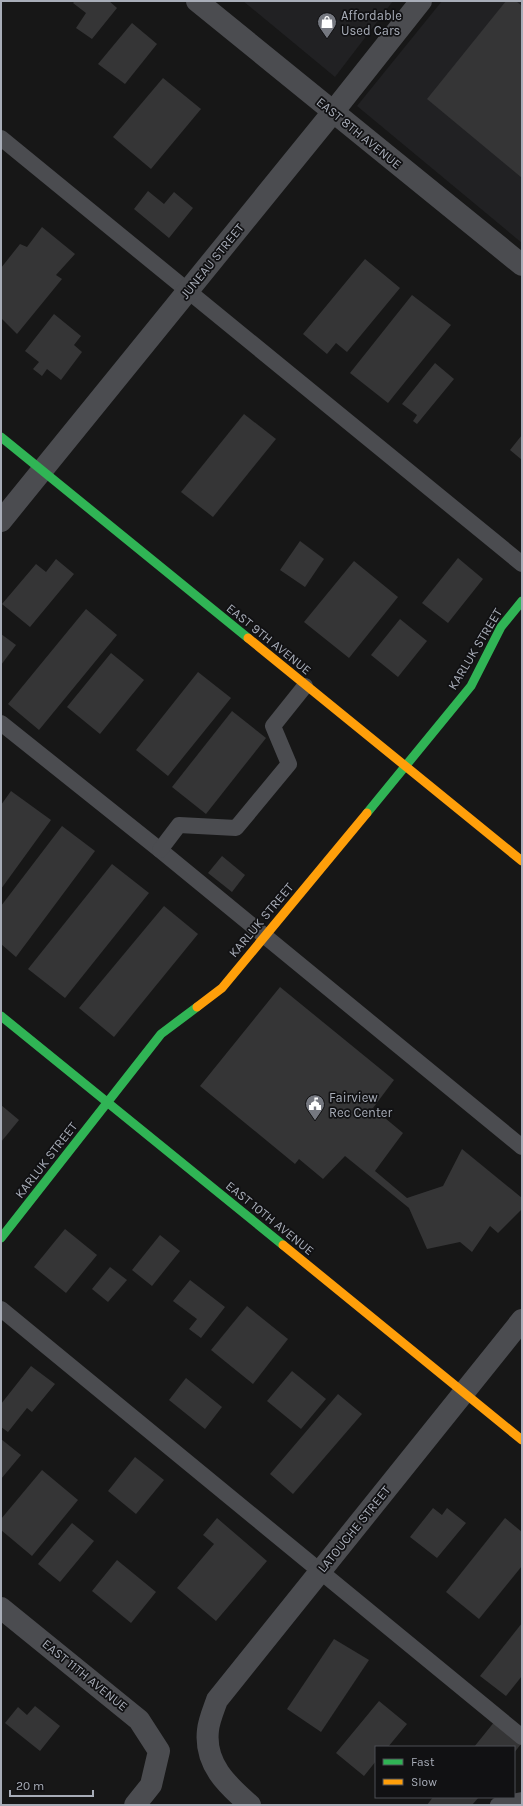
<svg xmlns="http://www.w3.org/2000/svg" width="523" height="1806" font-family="Karla,sans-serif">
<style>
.built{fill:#212123}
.building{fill:#353536}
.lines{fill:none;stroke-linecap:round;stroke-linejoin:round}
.lane{stroke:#4b4c50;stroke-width:16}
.street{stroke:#4b4c50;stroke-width:22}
.fast{stroke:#30b455;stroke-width:9}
.slow{stroke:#ff9f0a;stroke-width:9}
.labels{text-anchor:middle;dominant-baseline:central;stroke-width:3.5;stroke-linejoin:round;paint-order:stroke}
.poi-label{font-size:13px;fill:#a8adb8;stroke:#111113;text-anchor:start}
.street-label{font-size:13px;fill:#a8adb8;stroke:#111113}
</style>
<rect width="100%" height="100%" fill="#171717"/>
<g class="built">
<path d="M243,1H393L335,77Z"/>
<path d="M442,1H522V243L357,106Z"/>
</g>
<g class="building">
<path d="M75,1H109L117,8L92,39L76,28L86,13L73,3Z"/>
<path d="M506,1H516L522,6V178L427,99Z"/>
<path d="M132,23L157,44L125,84L98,64Z"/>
<path d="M163,78L201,109L151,169L113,137Z"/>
<path d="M148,191L164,204L174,192L193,208L169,238L134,209Z"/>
<path d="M42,227L75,254L56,275L62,279L17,334L1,318V268L20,244L27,247Z"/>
<path d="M365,259L400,288L347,352L336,343L327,354L303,334Z"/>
<path d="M412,295L451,325L388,403L350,373Z"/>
<path d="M54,314L81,336L74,345L82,352L61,380L47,369L42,376L33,369L39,362L25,351Z"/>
<path d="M435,363L454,379L417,424L413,421L417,415L402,404Z"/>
<path d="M244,414L276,439L213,517L181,492Z"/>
<path d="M522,435V460L510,450Z"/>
<path d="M300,541L324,559L305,587L280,570Z"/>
<path d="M458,558L483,579L448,623L422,603Z"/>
<path d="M56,559L74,574L30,627L2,604L36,564L46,572Z"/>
<path d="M354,561L398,597L349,658L304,622Z"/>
<path d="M86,609L117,635L39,730L8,704Z"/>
<path d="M400,619L427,641L398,677L371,655Z"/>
<path d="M1,634L16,645L1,665Z"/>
<path d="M111,653L144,680L100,734L67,707Z"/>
<path d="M198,672L231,698L168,776L136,750Z"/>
<path d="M232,711L266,738L206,814L172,787Z"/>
<path d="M11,791L51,820L1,889V805Z"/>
<path d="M62,826L95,851L16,957L1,944V906Z"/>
<path d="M222,856L245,875L232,892L208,873Z"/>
<path d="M112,864L149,893L65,998L28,969Z"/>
<path d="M164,906L198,934L114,1037L79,1008Z"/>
<path d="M280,987L394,1080L373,1108L403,1133L375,1171L407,1198L443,1186L462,1149L522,1198V1209L498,1233L490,1226L472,1252L460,1242L427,1249L409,1208L345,1156L323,1179L299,1159L295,1164L200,1086Z"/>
<path d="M1,1105L19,1120L1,1142Z"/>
<path d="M65,1229L97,1255L66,1293L34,1267Z"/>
<path d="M160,1235L180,1251L152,1286L132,1270Z"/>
<path d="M110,1267L127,1280L108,1302L92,1289Z"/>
<path d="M190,1280L225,1307L201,1338L189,1329L197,1319L173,1301Z"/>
<path d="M247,1306L288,1339L253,1384L211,1350Z"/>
<path d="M31,1366L55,1384L32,1412L27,1408L8,1432L1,1427V1404Z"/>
<path d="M292,1371L326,1399L301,1429L267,1401Z"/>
<path d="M186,1378L222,1407L205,1429L169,1400Z"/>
<path d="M338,1394L362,1414L293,1494L270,1474Z"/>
<path d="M1,1439L21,1455L1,1479Z"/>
<path d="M135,1457L164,1480L136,1514L108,1491Z"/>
<path d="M42,1470L78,1500L32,1556L1,1530V1519Z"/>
<path d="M433,1508L442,1515L447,1508L466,1523L437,1558L410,1537Z"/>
<path d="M217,1518L267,1561L216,1621L177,1588L214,1544L203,1535Z"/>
<path d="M505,1518L522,1532V1566L479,1619L446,1592Z"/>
<path d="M72,1523L94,1541L60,1582L38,1564Z"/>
<path d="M117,1560L156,1592L131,1623L92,1591Z"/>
<path d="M522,1623V1676L506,1696L480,1676Z"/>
<path d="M334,1639L369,1660L321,1732L287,1709Z"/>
<path d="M379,1701L407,1724L388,1747H376V1761L364,1776L336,1753Z"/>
<path d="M35,1706L60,1726L40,1751L5,1723L18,1707L27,1715Z"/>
<path d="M495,1721L521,1744L514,1753V1747H474Z"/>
<path d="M433,1797H479L472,1805H427Z"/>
</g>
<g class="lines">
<g class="lane">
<path d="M1,138L522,564"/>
<path d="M1,723L160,850L522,1147"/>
<path d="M160,850L179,825L236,828L289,764L273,726L305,686"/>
<path d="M1,1309L522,1737"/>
<path d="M498,1805L522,1800"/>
</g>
<g class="street">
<path d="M197,1L522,265"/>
<path d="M1,521L333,112L421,1"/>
<path d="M1,1608L139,1720L159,1751L151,1785L135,1805"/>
<path d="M250,1805C227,1785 204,1764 208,1730C209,1720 214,1709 217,1700L522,1320"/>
</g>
<g class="fast">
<path d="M1,437L248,638"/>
<path d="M367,813L471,686L501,627L522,601"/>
<path d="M1,1016L283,1245"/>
<path d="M1,1238L161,1034L197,1007"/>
</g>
<g class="slow">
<path d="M248,638L522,861"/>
<path d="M197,1007L222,988L367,813"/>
<path d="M283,1245L522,1440"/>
</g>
</g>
<defs>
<g id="shop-pin" transform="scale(1)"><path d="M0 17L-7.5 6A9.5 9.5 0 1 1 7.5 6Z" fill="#757880" stroke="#111113"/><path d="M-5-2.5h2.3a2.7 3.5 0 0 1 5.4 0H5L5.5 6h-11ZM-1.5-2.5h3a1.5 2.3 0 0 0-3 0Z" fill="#fff"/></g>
<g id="civic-pin" transform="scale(1)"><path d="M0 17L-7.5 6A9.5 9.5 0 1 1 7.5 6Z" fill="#757880" stroke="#111113"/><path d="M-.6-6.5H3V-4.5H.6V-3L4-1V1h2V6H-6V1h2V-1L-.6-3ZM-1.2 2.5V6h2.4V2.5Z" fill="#fff"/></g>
</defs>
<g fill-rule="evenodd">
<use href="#shop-pin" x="327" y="22"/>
<use href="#civic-pin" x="315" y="1104"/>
</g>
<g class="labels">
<g class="poi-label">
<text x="341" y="15">Affordable<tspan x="341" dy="15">Used Cars</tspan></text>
<text x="329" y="1097">Fairview<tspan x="329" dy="15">Rec Center</tspan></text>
</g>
<g class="street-label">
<text transform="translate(359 133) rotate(39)">EAST 8TH AVENUE</text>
<text transform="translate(212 261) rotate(-51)">JUNEAU STREET</text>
<text transform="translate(269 639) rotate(39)">EAST 9TH AVENUE</text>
<text transform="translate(475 649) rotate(-59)">KARLUK STREET</text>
<text transform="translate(261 920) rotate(-50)">KARLUK STREET</text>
<text transform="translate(46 1160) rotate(-52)">KARLUK STREET</text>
<text transform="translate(270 1218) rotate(39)">EAST 10TH AVENUE</text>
<text transform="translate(354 1529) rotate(-51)">LATOUCHE STREET</text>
<text transform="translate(85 1675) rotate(39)">EAST 11TH AVENUE</text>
</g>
</g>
<rect width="523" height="1806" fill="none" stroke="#a8adb8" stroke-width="4"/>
<rect x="375" y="1746" width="140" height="52" fill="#111113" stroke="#4d4f55"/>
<rect x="383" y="1759" width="20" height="6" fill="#30b455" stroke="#4d4f55"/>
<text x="411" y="1766" font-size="12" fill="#a8adb8">Fast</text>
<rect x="383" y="1779" width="20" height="6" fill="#ff9f0a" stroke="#4d4f55"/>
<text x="411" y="1786" font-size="12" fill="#a8adb8">Slow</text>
<path d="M10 1790v6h83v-6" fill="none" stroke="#a8adb8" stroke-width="2"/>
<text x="16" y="1790" font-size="12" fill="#a8adb8" stroke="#111113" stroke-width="3" paint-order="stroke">20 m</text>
</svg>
